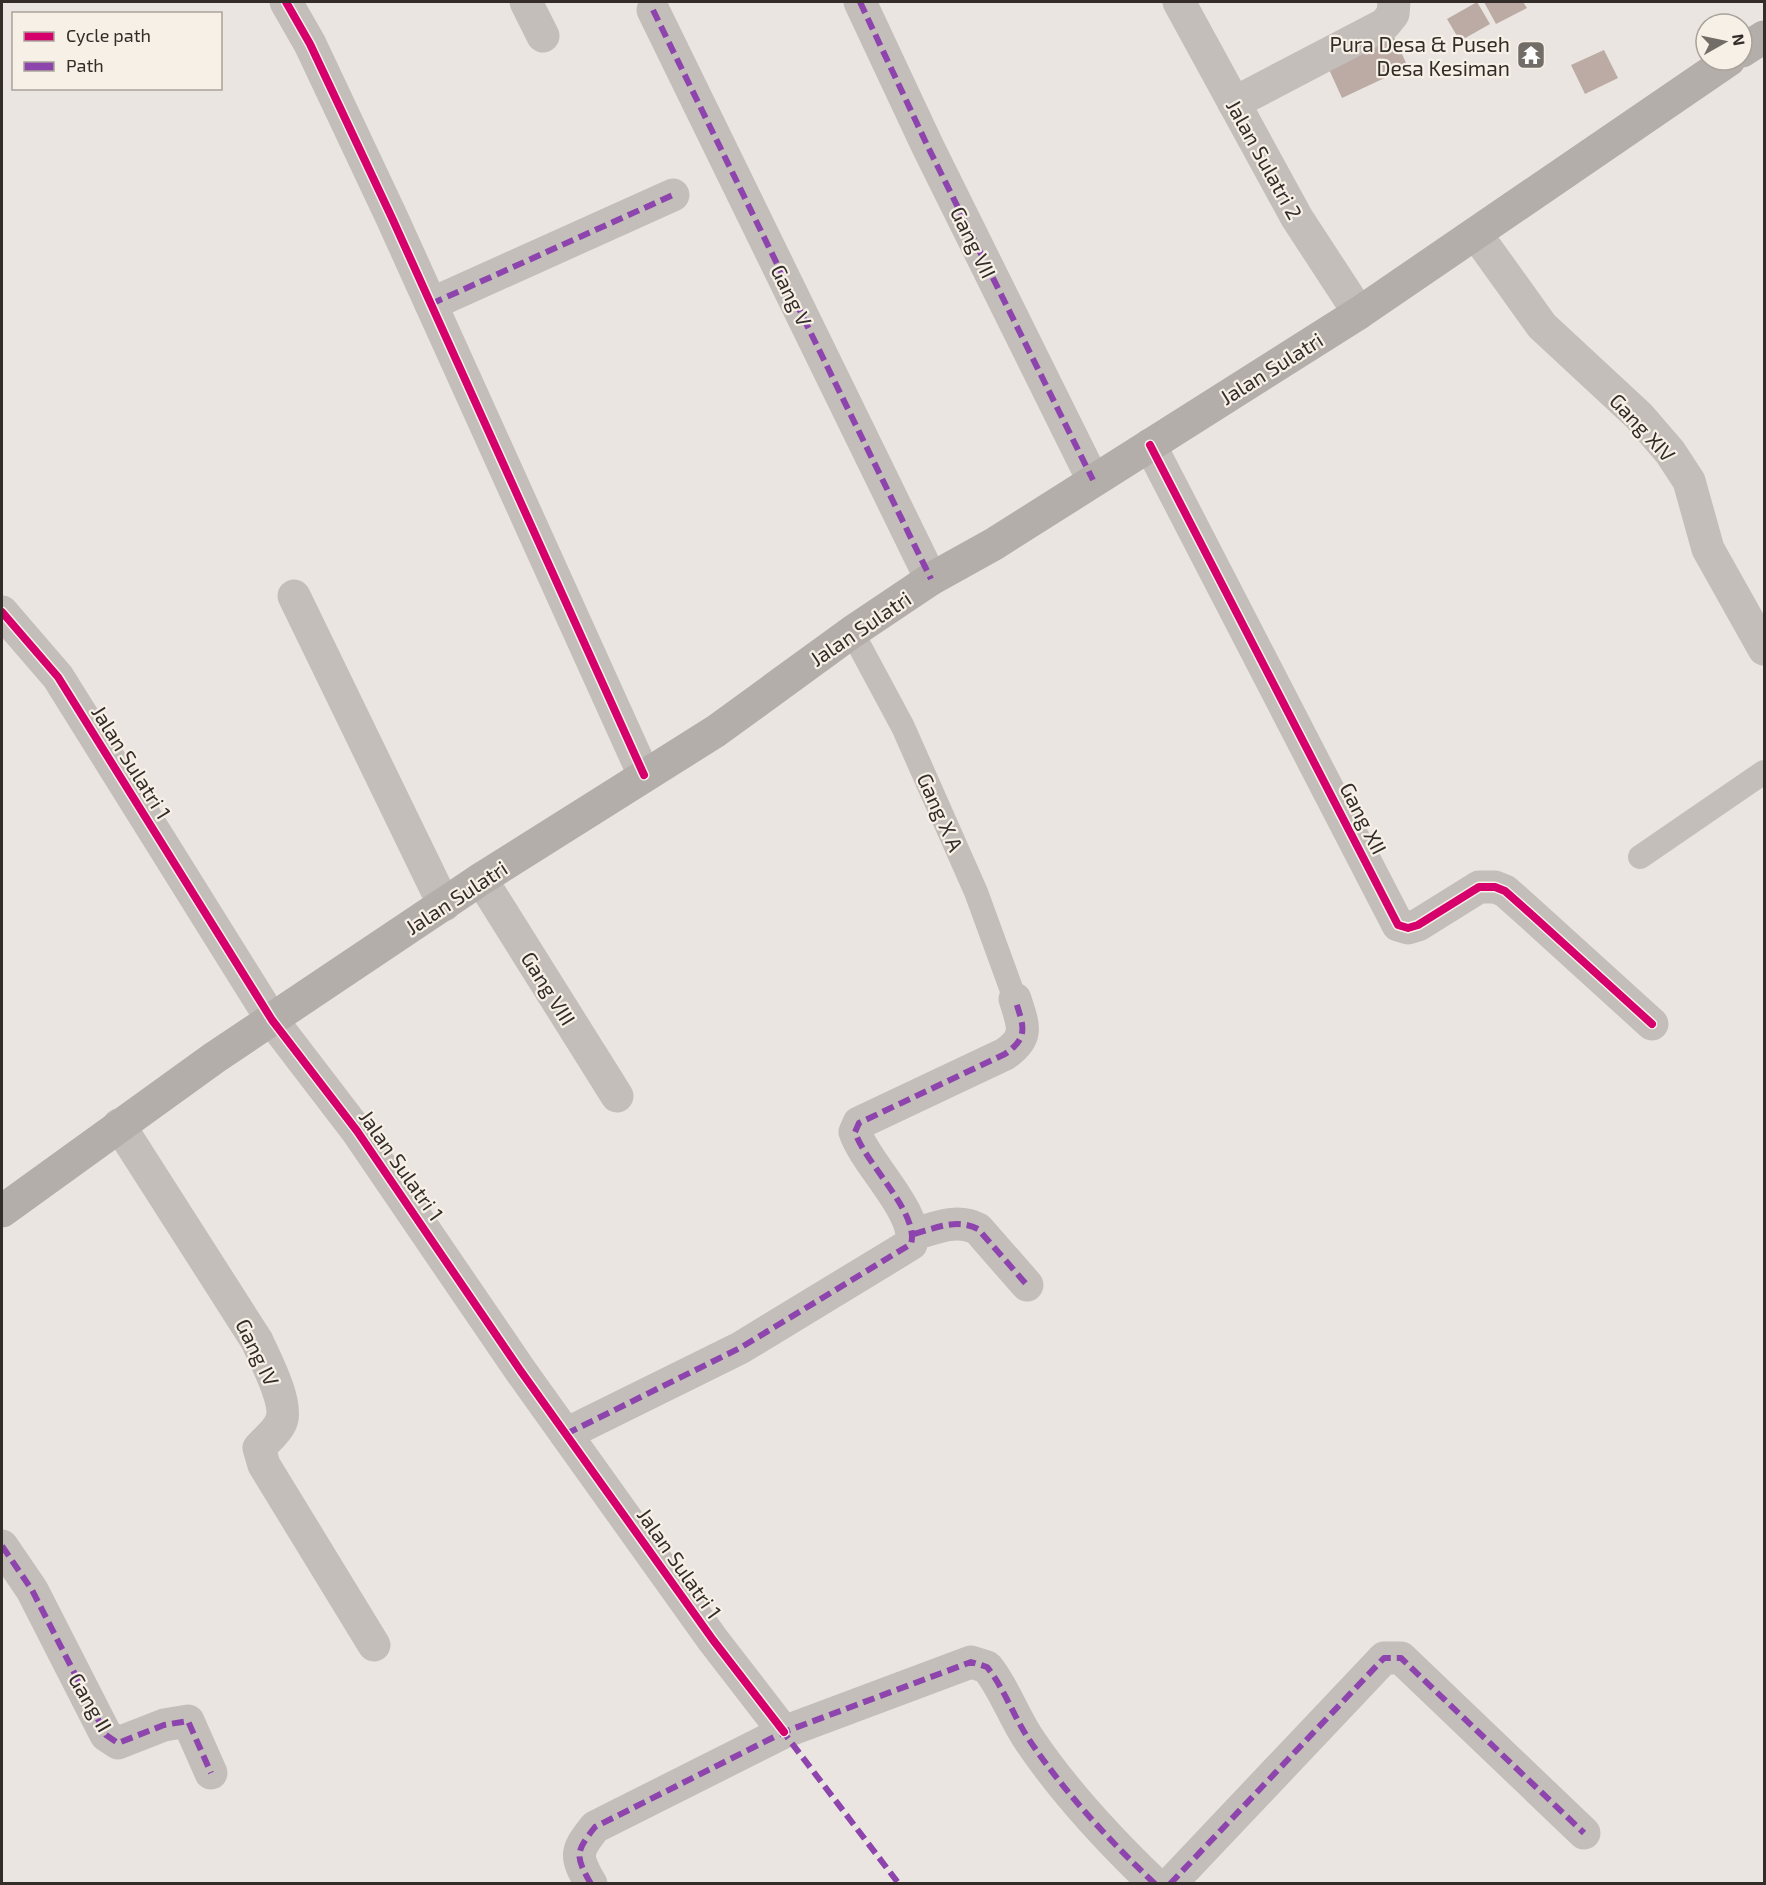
<svg xmlns="http://www.w3.org/2000/svg" width="1766" height="1885" font-family="'Exo 2',sans-serif">
<style>
.building{fill:#bcaba4}
.lines{fill:none;stroke-linecap:round;stroke-linejoin:round}
.service{stroke:#c3beb9;stroke-width:24}
.minor{stroke:#c3beb9;stroke-width:33}
.secondary{stroke:#b4aeaa;stroke-width:33}
.quiet{stroke:#8e44ad;stroke-width:6;stroke-dasharray:12 6;stroke-linecap:butt}
.cycleway-casing{stroke:#f7f0e7;stroke-width:11}
.cycleway{stroke:#d6006c;stroke-width:8}
.labels{text-anchor:middle;dominant-baseline:central;stroke-width:4.5;stroke-linejoin:round;paint-order:stroke}
.poi-label{font-size:21px;fill:#332c28;stroke:#f7f0e7;text-anchor:end}
.street-label{font-size:21px;fill:#332c28;stroke:#f7f0e7}
</style>
<rect width="100%" height="100%" fill="#eae5e0"/>
<g class="building">
<path d="M1477,2L1490,24L1460,41L1447,19Z"/>
<path d="M1484,2H1523L1527,8L1496,24Z"/>
<path d="M1393,35L1408,67L1342,98L1327,65Z"/>
<path d="M1604,50L1618,78L1585,94L1571,65Z"/>
</g>
<g class="lines">
<g class="service">
<path d="M852,632L903,727L976,892L1015,999"/>
<path d="M1640,857L1764,772"/>
</g>
<g class="minor">
<path d="M286,2L310,44L392,218L644,775"/>
<path d="M526,2L543,36"/>
<path d="M860,2L928,147L1093,480"/>
<path d="M1179,2L1297,218L1359,313"/>
<path d="M653,10L931,579"/>
<path d="M1234,103L1385,24L1393,14L1394,2"/>
<path d="M1476,234L1542,326L1639,416L1670,452L1689,481L1708,549L1764,649"/>
<path d="M431,304L673,195"/>
<path d="M1150,445L1398,925L1408,928L1418,925L1479,887H1495L1505,891L1532,915L1652,1024"/>
<path d="M294,596L444,905"/>
<path d="M2,612L58,677L272,1020L357,1131L520,1370L713,1640L784,1732"/>
<path d="M481,879L617,1096"/>
<path d="M119,1125L257,1341C265,1359 289,1404 281,1422C277,1432 266,1440 259,1448L264,1465L374,1645"/>
<path d="M914,1234C936,1228 957,1218 978,1229L1027,1285"/>
<path d="M566,1434L740,1348L911,1244C920,1214 865,1163 855,1132L859,1123L1005,1054C1030,1037 1023,1025 1015,999"/>
<path d="M2,1546L32,1590L106,1735L118,1743L164,1725L188,1721L211,1773"/>
<path d="M591,1884C575,1856 575,1852 595,1827L784,1732L971,1662L987,1667C1004,1688 1013,1715 1028,1738C1064,1792 1108,1839 1155,1884"/>
<path d="M1170,1884L1384,1658H1401L1584,1833"/>
</g>
<g class="secondary">
<path d="M1742,51L1764,37"/>
<path d="M2,1211L214,1058L481,879L716,731L852,632L931,579L994,544L1359,313L1729,60"/>
</g>
<g class="quiet">
<path d="M860,2L928,147L1093,480"/>
<path d="M653,10L931,579"/>
<path d="M431,304L673,195"/>
<path d="M914,1234C936,1228 957,1218 978,1229L1027,1285"/>
<path d="M566,1434L740,1348L911,1244C920,1214 865,1163 855,1132L859,1123L1005,1054C1030,1037 1023,1025 1015,999"/>
<path d="M2,1546L32,1590L106,1735L118,1743L164,1725L188,1721L211,1773"/>
<path d="M781,1729L899,1884"/>
<path d="M591,1884C575,1856 575,1852 595,1827L784,1732L971,1662L987,1667C1004,1688 1013,1715 1028,1738C1064,1792 1108,1839 1155,1884"/>
<path d="M1170,1884L1384,1658H1401L1584,1833"/>
</g>
<g class="cycleway-casing">
<g id="cycleway">
<path d="M286,2L310,44L392,218L644,775"/>
<path d="M1150,445L1398,925L1408,928L1418,925L1479,887H1495L1505,891L1532,915L1652,1024"/>
<path d="M2,612L58,677L272,1020L357,1131L520,1370L713,1640L784,1732"/>
</g>
</g>
<use href="#cycleway" class="cycleway"/>
</g>
<defs>
<g id="temple-square" transform="scale(1.5)"><rect x="-9" y="-9" width="18" height="18" rx="4" fill="#736d68" stroke="#f7f0e7"/><path d="M0-6L5-2H3V0L6.5 2.5H4V6H1.5V3h-3V6H-4V2.5H-6.5L-3 0V-2H-5Z" fill="#fff"/></g>
</defs>
<g fill-rule="evenodd">
<use href="#temple-square" x="1531" y="55"/>
</g>
<g class="labels">
<g class="poi-label">
<text x="1510" y="43">Pura Desa &amp; Puseh<tspan x="1510" dy="24">Desa Kesiman</tspan></text>
</g>
<g class="street-label">
<text transform="translate(1265 159) rotate(61)">Jalan Sulatri 2</text>
<text transform="translate(974 242) rotate(64)">Gang VII</text>
<text transform="translate(792 295) rotate(64)">Gang V</text>
<text transform="translate(1271 368) rotate(-32)">Jalan Sulatri</text>
<text transform="translate(1643 427) rotate(47)">Gang XIV</text>
<text transform="translate(860 628) rotate(-34)">Jalan Sulatri</text>
<text transform="translate(132 762) rotate(58)">Jalan Sulatri 1</text>
<text transform="translate(941 812) rotate(66)">Gang X A</text>
<text transform="translate(1364 818) rotate(63)">Gang XII</text>
<text transform="translate(456 897) rotate(-33)">Jalan Sulatri</text>
<text transform="translate(549 988) rotate(58)">Gang VIII</text>
<text transform="translate(402 1165) rotate(55)">Jalan Sulatri 1</text>
<text transform="translate(258 1352) rotate(64)">Gang IV</text>
<text transform="translate(680 1563) rotate(55)">Jalan Sulatri 1</text>
<text transform="translate(91 1702) rotate(60)">Gang II</text>
</g>
</g>
<rect width="1766" height="1885" fill="none" stroke="#332c28" stroke-width="6"/>
<rect x="12" y="12" width="210" height="78" fill="#f7f0e7" stroke="#a9a29b" stroke-width="1.5"/>
<rect x="24" y="32" width="30" height="9" fill="#d6006c" stroke="#a9a29b" stroke-width="1.5"/>
<text x="66" y="42" font-size="18" fill="#332c28">Cycle path</text>
<rect x="24" y="62" width="30" height="9" fill="#8e44ad" stroke="#a9a29b" stroke-width="1.5"/>
<text x="66" y="72" font-size="18" fill="#332c28">Path</text>
<g transform="translate(1724 42) rotate(81)"><circle r="28" fill="#f7f0e7" stroke="#a9a29b" stroke-width="1.5"/>
<path d="M0-4.5L10 22L0 15L-10 22Z" fill="#736d68"/>
<text y="-9" font-size="16" font-weight="bold" text-anchor="middle" fill="#332c28">N</text>
</g>
</svg>
